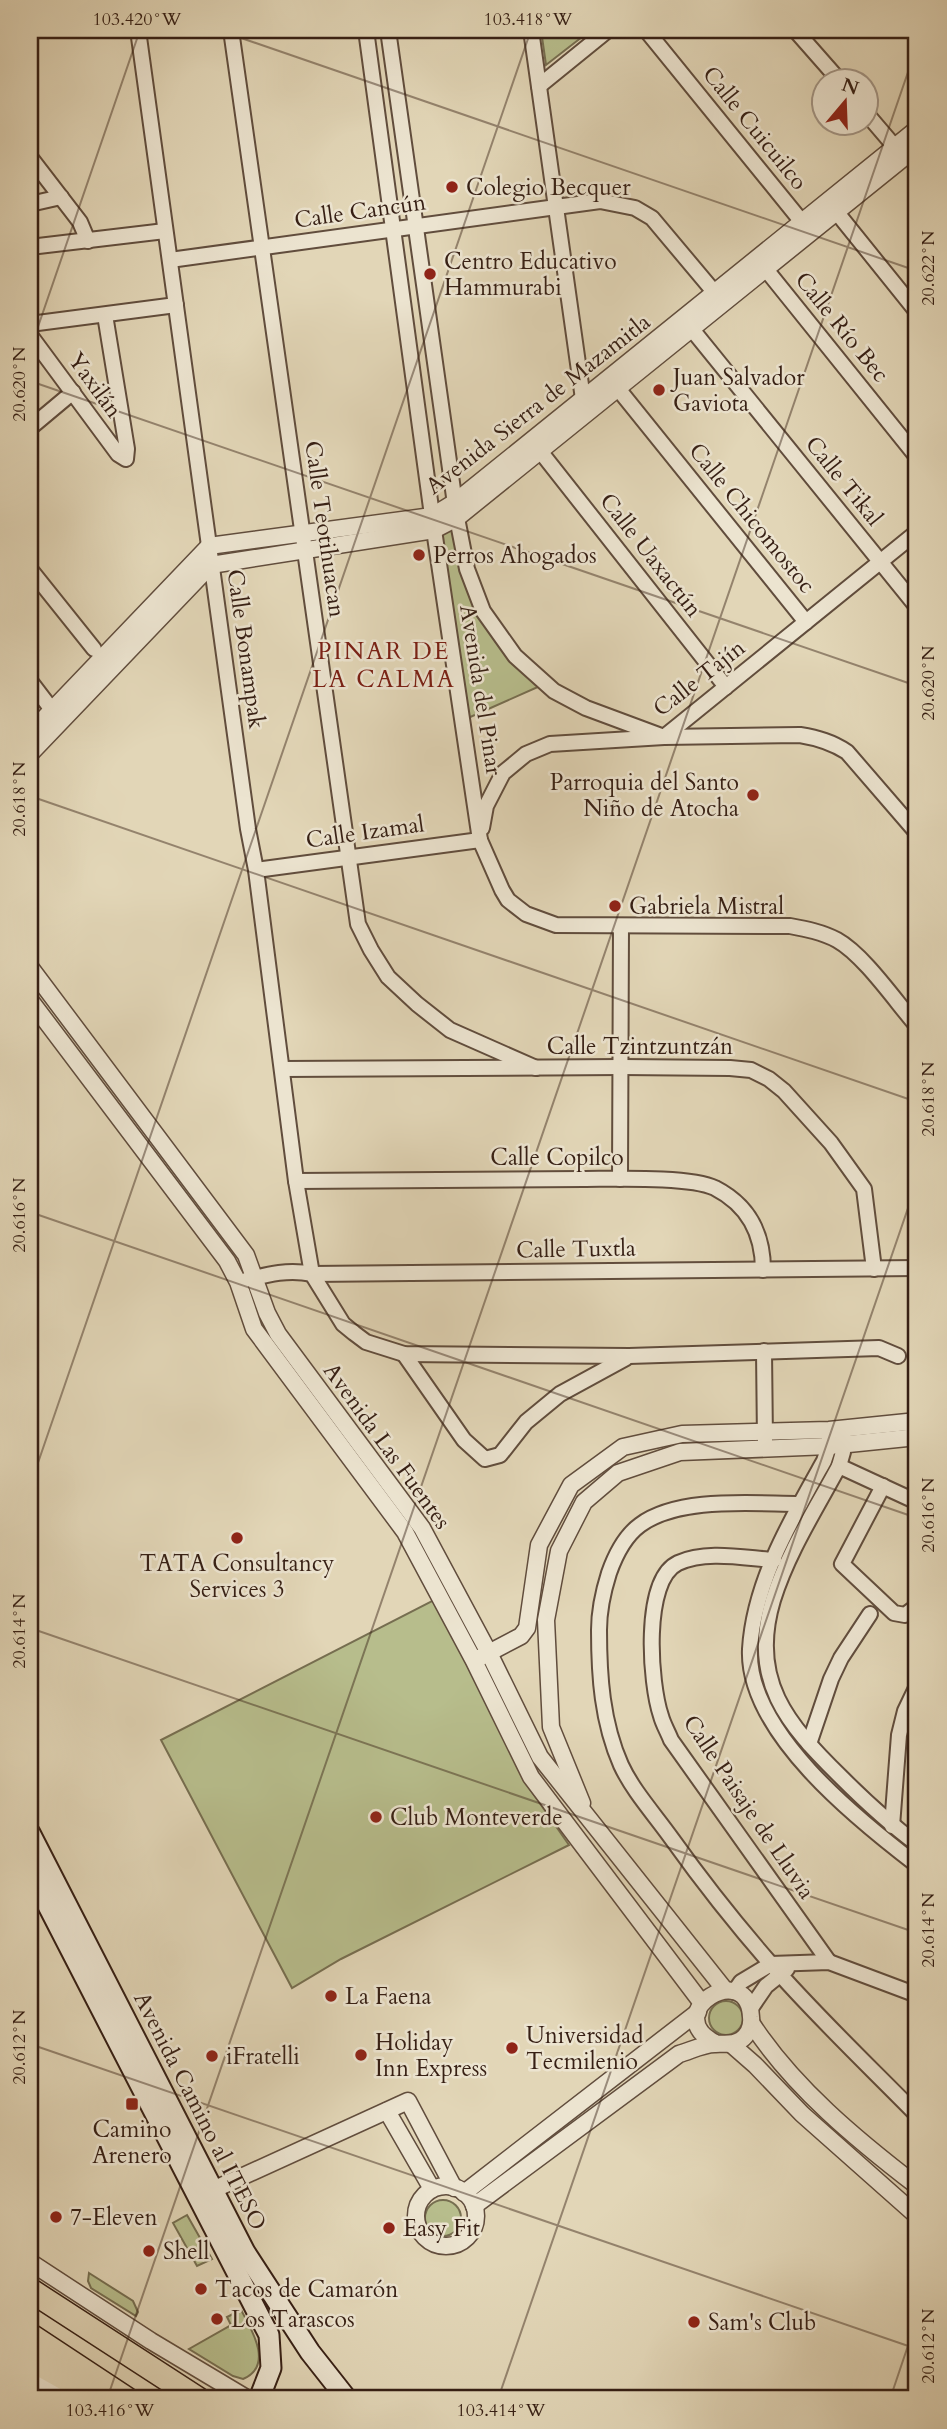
<svg xmlns="http://www.w3.org/2000/svg" width="947" height="2429" font-family="Cardo,serif">
<style>
.green{fill:#b7bd8c;stroke:#766e50;stroke-width:2}
.lines{fill:none;stroke-linecap:round;stroke-linejoin:round}
.minor-casing{stroke:#614d3d;stroke-width:18}
.tertiary-casing{stroke:#614d3d;stroke-width:19}
.secondary-casing{stroke:#361f14;stroke-width:23}
.trunk-casing{stroke:#361f14;stroke-width:26}
.minor{stroke:#ece4d0;stroke-width:14}
.tertiary{stroke:#ece4d0;stroke-width:16}
.secondary{stroke:#ece4d0;stroke-width:19}
.trunk{stroke:#e2d6b7;stroke-width:23}
.ticks{fill:none;stroke:#361f14;stroke-width:2;stroke-opacity:0.45}
.poi-dot{fill:#8f2418;stroke:#ece4d0;stroke-width:2.5}
.labels{text-anchor:middle;dominant-baseline:central;stroke-width:5;stroke-linejoin:round;paint-order:stroke}
.street-label{font-size:23px;fill:#361f14;stroke:#ece4d0}
.poi-label{font-size:23px;fill:#361f14;stroke:#ece4d0;text-anchor:start}
.neighbourhood-label{font-size:24px;letter-spacing:2px;fill:#7a1f14;stroke:#ece4d0}
.neatline{fill:none;stroke:#361f14;stroke-width:2.5}
.ticks-label{font-size:18px;text-anchor:middle;fill:#361f14}
</style>
<rect width="100%" height="100%" fill="#e2d6b7"/>
<filter id="stains"><feTurbulence type="fractalNoise" baseFrequency=".00286" numOctaves="4"/><feColorMatrix values="0 0 0 0 .2 0 0 0 0 .09 0 0 0 0 .02 0 0 0 .5 -.17"/></filter>
<radialGradient id="worn" r=".72"><stop offset=".6" stop-color="#630" stop-opacity="0"/><stop offset="1" stop-color="#630" stop-opacity=".3"/></radialGradient>
<g class="green">
<path d="M541,30H591L546,65Z"/>
<path d="M454,523L466,580L540,686L468,718L438,532Z"/>
<path d="M434,1600L530,1789L569,1845L341,1959L292,1988L161,1740Z"/>
<circle cx="726" cy="2018" r="17"/>
<circle cx="443" cy="2218" r="18"/>
<path d="M187,2215L212,2259L197,2266L173,2223Z"/>
<path d="M89,2273L133,2301L138,2312L136,2316L91,2288L88,2281Z"/>
<path d="M241,2310C252,2330 274,2366 243,2379L233,2376L189,2349L231,2325L227,2317Z"/>
</g>
<g class="lines">
<g class="minor-casing">
<g id="minor">
<path d="M138,30L248,829L256,870L296,1181L312,1274L343,1324L354,1333L366,1342L404,1354L629,1356L879,1348L898,1356"/>
<path d="M231,30L358,924L371,950L388,977L417,1004L450,1030L536,1068"/>
<path d="M366,30L434,530L480,840L502,890L508,900L526,914L556,925L790,926C806,929 822,932 837,940C864,955 896,1002 917,1026"/>
<path d="M388,30L457,518L467,569L483,611L515,656L554,691L586,708L664,737L800,735C818,738 832,742 847,752L917,833"/>
<path d="M531,30L583,399"/>
<path d="M646,30L802,222"/>
<path d="M795,30L839,80"/>
<path d="M539,86L608,30"/>
<path d="M866,113L895,147L910,152L917,161"/>
<path d="M30,157L80,222L88,241"/>
<path d="M30,204L61,197"/>
<path d="M830,204L917,312"/>
<path d="M30,247L165,231"/>
<path d="M170,260L600,201L635,208L652,218L720,299"/>
<path d="M760,262L917,457"/>
<path d="M686,322L917,607"/>
<path d="M30,324L176,305"/>
<path d="M30,335L118,454L126,459L127,449L105,315"/>
<path d="M611,380L806,622"/>
<path d="M30,428L73,392"/>
<path d="M540,451L726,687"/>
<path d="M30,569L94,649"/>
<path d="M30,681L59,719"/>
<path d="M482,828L486,806L503,773L526,754L550,744L664,737L917,532"/>
<path d="M256,870L480,840"/>
<path d="M282,1069L622,1067L730,1068L751,1070L769,1079L784,1091L831,1143L864,1189L874,1269"/>
<path d="M620,1179L621,926"/>
<path d="M296,1181C392,1180 488,1180 583,1179C614,1179 690,1176 715,1188C748,1205 763,1233 763,1270"/>
<path d="M246,1280C269,1274 289,1269 312,1274L917,1268"/>
<path d="M764,1351L765,1441"/>
<path d="M404,1354L464,1440L485,1459L500,1455L526,1422L560,1394L626,1358"/>
<path d="M843,1435V1452L839,1466C816,1509 788,1552 773,1600C749,1680 787,1724 841,1777C865,1801 890,1824 917,1844"/>
<path d="M829,1438V1446L824,1461C792,1518 754,1582 750,1649C746,1731 858,1820 917,1865"/>
<path d="M839,1466L917,1502"/>
<path d="M883,1486L842,1564L894,1613L905,1615L917,1606"/>
<path d="M800,1504C754,1504 679,1496 640,1525C625,1536 615,1556 609,1573C603,1592 599,1611 599,1630C599,1676 602,1722 621,1765C633,1791 655,1815 672,1839C702,1881 736,1924 770,1963C816,2016 868,2065 917,2115"/>
<path d="M774,1560C744,1558 706,1550 678,1563C642,1580 650,1684 661,1716C663,1724 668,1732 671,1740L829,1962"/>
<path d="M809,1744L831,1679L841,1658L870,1614"/>
<path d="M892,1826L899,1735L905,1711L917,1686"/>
<path d="M734,1992L741,1982L771,1964L829,1962L917,1995"/>
<path d="M751,2008L766,1986L787,1969"/>
</g>
</g>
<g class="tertiary-casing">
<g id="tertiary">
<path d="M30,733L209,546L432,516L455,502L917,129"/>
<path d="M30,754L211,565L434,530L457,518L917,147"/>
<path d="M30,967L246,1255L267,1313L278,1334L422,1528L489,1653L540,1757L725,1990"/>
<path d="M30,1000L227,1261L238,1282L254,1329L405,1532L474,1661L531,1777L701,2002"/>
<path d="M481,1657L521,1636L527,1628L539,1545L571,1485L623,1447L682,1434L829,1430L917,1421"/>
<path d="M582,1803L551,1727L546,1620L559,1551L584,1502L618,1473L680,1452L829,1446L917,1437"/>
<path d="M752,2024C793,2087 857,2140 917,2186"/>
<path d="M731,2044L755,2065L802,2114L917,2216"/>
<path d="M387,2111L432,2189"/>
<circle cx="446" cy="2216" r="30"/>
<path d="M464,2193L698,2012"/>
<path d="M204,2194L408,2101L454,2188"/>
<path d="M474,2206L679,2054C690,2051 703,2044 715,2044C724,2043 732,2046 741,2040C748,2035 752,2026 751,2017C748,1958 658,2012 715,2043"/>
<path d="M30,2262L151,2341L248,2399"/>
<path d="M30,2373L69,2399"/>
</g>
</g>
<g class="secondary-casing">
<g id="secondary">
<path d="M30,1833L245,2252L310,2352L347,2399"/>
<path d="M30,1871L269,2335L271,2368L259,2399"/>
</g>
</g>
<g class="trunk-casing">
<g id="trunk">
<path d="M30,2290L198,2399"/>
<path d="M30,2335L127,2399"/>
<path d="M30,2359L100,2398"/>
</g>
</g>
<use href="#minor" class="minor"/>
<use href="#tertiary" class="tertiary"/>
<use href="#secondary" class="secondary"/>
<use href="#trunk" class="trunk"/>
</g>
<path class="ticks" d="M218,30L917,271M30,350L140,30M30,381L917,686M30,796L917,1102M30,1212L917,1518M30,1486L531,30M30,1628L917,1933M30,2044L917,2349M107,2399L917,46M498,2399L917,1182M890,2399L917,2319"/>
<g class="poi-dot">
<circle cx="452" cy="187" r="7"/>
<circle cx="430" cy="274" r="7"/>
<circle cx="659" cy="390" r="7"/>
<circle cx="419" cy="555" r="7"/>
<circle cx="753" cy="795" r="7"/>
<circle cx="615" cy="906" r="7"/>
<circle cx="237" cy="1538" r="7"/>
<circle cx="376" cy="1817" r="7"/>
<circle cx="331" cy="1996" r="7"/>
<circle cx="512" cy="2048" r="7"/>
<circle cx="361" cy="2055" r="7"/>
<circle cx="212" cy="2056" r="7"/>
<rect x="125" y="2097" width="14" height="14" rx="3.5"/>
<circle cx="56" cy="2217" r="7"/>
<circle cx="389" cy="2228" r="7"/>
<circle cx="149" cy="2251" r="7"/>
<circle cx="201" cy="2289" r="7"/>
<circle cx="217" cy="2319" r="7"/>
<circle cx="694" cy="2322" r="7"/>
</g>
<g class="labels">
<g class="street-label">
<text transform="translate(755 128) rotate(51)">Calle Cuicuilco</text>
<text transform="translate(360 211) rotate(-8)">Calle Cancún</text>
<text transform="translate(842 327) rotate(51)">Calle Río Bec</text>
<text transform="translate(95 385) rotate(54)">Yaxilán</text>
<text transform="translate(538 404) rotate(-38)">Avenida Sierra de Mazamitla</text>
<text transform="translate(844 481) rotate(51)">Calle Tikal</text>
<text transform="translate(752 518) rotate(51)">Calle Chicomostoc</text>
<text transform="translate(325 529) rotate(82)">Calle Teotihuacan</text>
<text transform="translate(651 555) rotate(52)">Calle Uaxactún</text>
<text transform="translate(246 649) rotate(82)">Calle Bonampak</text>
<text transform="translate(699 678) rotate(-38)">Calle Tajín</text>
<text transform="translate(481 690) rotate(81)">Avenida del Pinar</text>
<text transform="translate(365 832) rotate(-8)">Calle Izamal</text>
<text x="640" y="1046">Calle Tzintzuntzán</text>
<text x="557" y="1157">Calle Copilco</text>
<text transform="translate(576 1249) rotate(-1)">Calle Tuxtla</text>
<text transform="translate(387 1446) rotate(54)">Avenida Las Fuentes</text>
<text transform="translate(749 1807) rotate(56)">Calle Paisaje de Lluvia</text>
<text transform="translate(200 2111) rotate(63)">Avenida Camino al ITESO</text>
</g>
<g class="poi-label">
<text x="466" y="187">Colegio Becquer</text>
<text x="444" y="261">Centro Educativo<tspan x="444" dy="26">Hammurabi</tspan></text>
<text x="673" y="377">Juan Salvador<tspan x="673" dy="26">Gaviota</tspan></text>
<text x="433" y="555">Perros Ahogados</text>
<text x="739" y="782" text-anchor="end">Parroquia del Santo<tspan x="739" dy="26">Niño de Atocha</tspan></text>
<text x="629" y="906">Gabriela Mistral</text>
<text x="237" y="1563" text-anchor="middle">TATA Consultancy<tspan x="237" dy="26">Services 3</tspan></text>
<text x="390" y="1817">Club Monteverde</text>
<text x="345" y="1996">La Faena</text>
<text x="526" y="2035">Universidad<tspan x="526" dy="26">Tecmilenio</tspan></text>
<text x="375" y="2042">Holiday<tspan x="375" dy="26">Inn Express</tspan></text>
<text x="226" y="2056">iFratelli</text>
<text x="132" y="2129" text-anchor="middle">Camino<tspan x="132" dy="26">Arenero</tspan></text>
<text x="70" y="2217">7-Eleven</text>
<text x="403" y="2228">Easy Fit</text>
<text x="163" y="2251">Shell</text>
<text x="215" y="2289">Tacos de Camarón</text>
<text x="231" y="2319">Los Tarascos</text>
<text x="708" y="2322">Sam's Club</text>
</g>
<g class="neighbourhood-label">
<text x="384" y="651">PINAR DE<tspan x="384" dy="28">LA CALMA</tspan></text>
</g>
</g>
<rect width="947" height="2429" fill="none" stroke="#e2d6b7" stroke-width="77"/>
<g transform="translate(845 102) rotate(19)"><circle r="33" fill="#ece4d0" stroke="#a39585" stroke-width="2"/>
<path d="M0-5L12 26L0 18L-12 26Z" fill="#8f2418"/>
<text y="-10" font-size="19" font-weight="bold" text-anchor="middle" fill="#361f14">N</text>
</g>
<rect x="38" y="38" width="870" height="2352" class="neatline"/>
<g class="ticks-label">
<text x="137" y="25">103.420°W</text>
<text x="528" y="25">103.418°W</text>
<text transform="translate(928 268) rotate(-90)" y="6">20.622°N</text>
<text transform="translate(19 384) rotate(-90)" y="6">20.620°N</text>
<text transform="translate(928 683) rotate(-90)" y="6">20.620°N</text>
<text transform="translate(19 799) rotate(-90)" y="6">20.618°N</text>
<text transform="translate(928 1099) rotate(-90)" y="6">20.618°N</text>
<text transform="translate(19 1215) rotate(-90)" y="6">20.616°N</text>
<text transform="translate(928 1515) rotate(-90)" y="6">20.616°N</text>
<text transform="translate(19 1631) rotate(-90)" y="6">20.614°N</text>
<text transform="translate(928 1930) rotate(-90)" y="6">20.614°N</text>
<text transform="translate(19 2047) rotate(-90)" y="6">20.612°N</text>
<text transform="translate(928 2346) rotate(-90)" y="6">20.612°N</text>
<text x="110" y="2416">103.416°W</text>
<text x="501" y="2416">103.414°W</text>
</g>
<rect width="100%" height="100%" filter="url(#stains)"/>
<rect width="100%" height="100%" fill="url(#worn)"/>
</svg>
